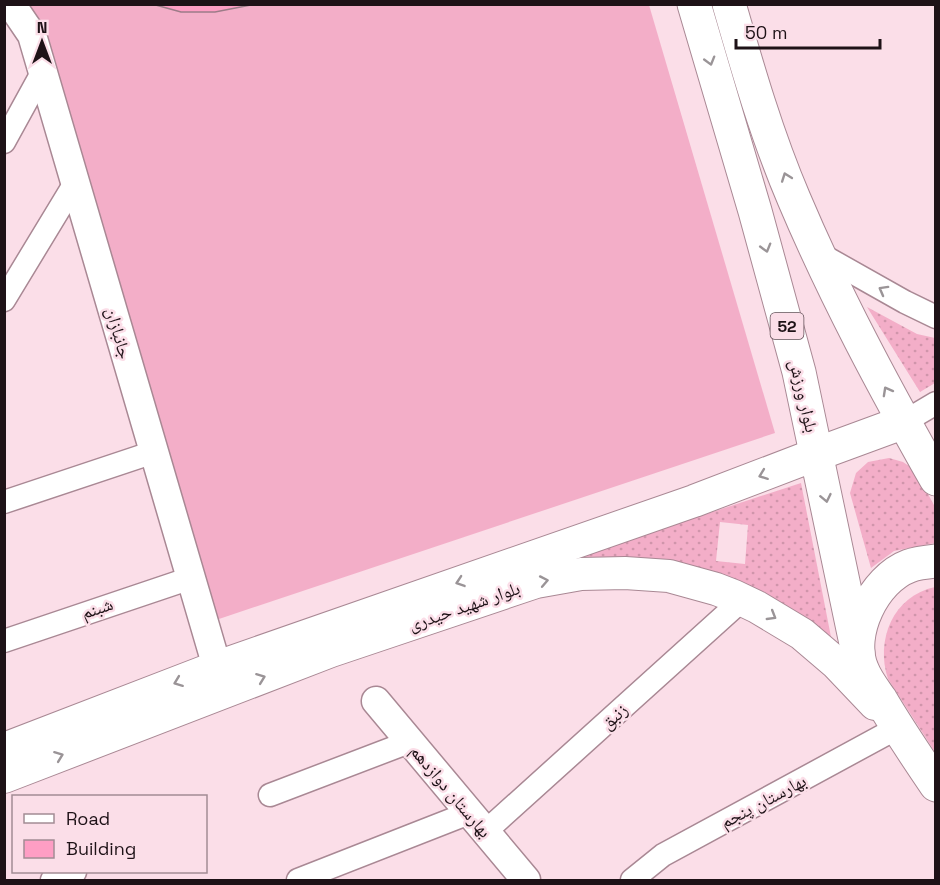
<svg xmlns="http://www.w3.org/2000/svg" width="940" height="885" font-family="'Space Grotesk','Noto Naskh Arabic',sans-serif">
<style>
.grass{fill:url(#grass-dots);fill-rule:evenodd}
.pitch{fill:#f3aec8}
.building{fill:#fe9ec4;stroke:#9c7c88;stroke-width:1.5}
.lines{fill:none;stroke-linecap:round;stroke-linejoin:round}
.minor-casing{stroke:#a98894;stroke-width:25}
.tertiary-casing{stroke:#a98894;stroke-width:31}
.secondary-casing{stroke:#a98894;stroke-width:34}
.trunk-casing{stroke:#a98894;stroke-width:35}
.minor{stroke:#fff;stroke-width:22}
.tertiary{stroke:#fff;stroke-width:28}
.secondary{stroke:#fff;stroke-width:32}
.trunk{stroke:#fff;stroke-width:33}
.oneway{stroke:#9a9497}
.labels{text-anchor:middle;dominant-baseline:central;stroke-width:5;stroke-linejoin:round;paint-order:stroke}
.shield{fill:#fbdee8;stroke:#604f56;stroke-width:1.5}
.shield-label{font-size:16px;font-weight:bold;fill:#1e1217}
.street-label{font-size:18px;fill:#1e1217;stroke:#fbdee8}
</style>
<defs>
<pattern id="grass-dots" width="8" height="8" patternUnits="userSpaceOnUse" patternTransform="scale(1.5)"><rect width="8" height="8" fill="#f3aec8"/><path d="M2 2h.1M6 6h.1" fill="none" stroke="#d095ab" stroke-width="1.8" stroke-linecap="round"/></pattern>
</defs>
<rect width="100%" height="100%" fill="#fbdee8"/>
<g class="grass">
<path d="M867,307L917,334L935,338V383L920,392Z"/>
<path d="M889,458L903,462L915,470L935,507V543L894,551L871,568L850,493L856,473L868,462Z"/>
<path d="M801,483L831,637L780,608L535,570ZM720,522L748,525L745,564L716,561Z"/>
<path d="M935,587H936L935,752L888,679C875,640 893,596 935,587Z"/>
</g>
<path class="pitch" d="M21,5H649L775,433L216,620Z"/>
<path class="building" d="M152,4H256L215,12H181Z"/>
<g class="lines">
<g class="minor-casing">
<g id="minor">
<path d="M4,142L43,71"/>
<path d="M818,253L905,302L936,317"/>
<path d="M4,300L75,183"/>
<path d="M904,422L936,403"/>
<path d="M4,502L154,452"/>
<path d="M4,641L191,578"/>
<path d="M270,795L409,742"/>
<path d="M485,832L742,600"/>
<path d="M52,880L75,872"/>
<path d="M298,880L469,813"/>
<path d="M632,880L663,855L897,728"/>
</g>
</g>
<g class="tertiary-casing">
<g id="tertiary">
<path d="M11,4L32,35L217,667"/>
<path d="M376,701L526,880"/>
</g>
</g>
<g class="secondary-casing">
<g id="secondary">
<path d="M4,749L217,667L694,501L817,454"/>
<path d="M4,777L331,651L536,582L581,574L625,573L669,576L716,589L734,596L757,607L802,634L836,663L875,704"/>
</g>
</g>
<g class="trunk-casing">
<g id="trunk">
<path d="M694,4L755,211L799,372L858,653"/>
<path d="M729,4C748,70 767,136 794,199C835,296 884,387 936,479"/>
<path d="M817,454L904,422"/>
<path d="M936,561C927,562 917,563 909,566C874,579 847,634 862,669C866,680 874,690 881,700C898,729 917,757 936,785"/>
</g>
</g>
<use href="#minor" class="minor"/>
<use href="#tertiary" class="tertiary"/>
<use href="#secondary" class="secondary"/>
<use href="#trunk" class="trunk"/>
</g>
<defs><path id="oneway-chevron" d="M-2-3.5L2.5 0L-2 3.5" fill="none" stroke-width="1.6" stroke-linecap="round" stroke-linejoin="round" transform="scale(1.5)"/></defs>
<g class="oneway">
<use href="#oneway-chevron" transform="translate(710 61) rotate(74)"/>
<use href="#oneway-chevron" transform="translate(786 177) rotate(-110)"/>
<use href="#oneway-chevron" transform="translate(766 248) rotate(74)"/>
<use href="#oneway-chevron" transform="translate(883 290) rotate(-151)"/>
<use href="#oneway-chevron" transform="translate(887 391) rotate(-119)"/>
<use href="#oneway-chevron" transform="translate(763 475) rotate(159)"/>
<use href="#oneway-chevron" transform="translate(826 498) rotate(78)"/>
<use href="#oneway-chevron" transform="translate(544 581) rotate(-11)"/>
<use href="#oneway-chevron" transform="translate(460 582) rotate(161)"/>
<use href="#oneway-chevron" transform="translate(772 616) rotate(31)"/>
<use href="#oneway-chevron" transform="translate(261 678) rotate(-21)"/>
<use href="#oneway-chevron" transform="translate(178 682) rotate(159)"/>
<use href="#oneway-chevron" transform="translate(59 756) rotate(-21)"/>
</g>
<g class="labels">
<rect class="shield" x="770.5" y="313" width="33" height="26" rx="4.5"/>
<g class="shield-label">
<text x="787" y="326">52</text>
</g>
<g class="street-label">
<text transform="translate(119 333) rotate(74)">جانبازان</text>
<text transform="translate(804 396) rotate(77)">بلوار ورزش</text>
<text transform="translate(464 606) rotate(-19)">بلوار شهید حیدری</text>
<text transform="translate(97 608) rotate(-19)">شبنم</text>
<text transform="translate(614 716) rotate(-42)">زنبق</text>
<text transform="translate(451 791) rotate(50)">بهارستان دوازدهم</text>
<text transform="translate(763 801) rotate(-28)">بهارستان پنجم</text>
</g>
</g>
<rect width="940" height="885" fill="none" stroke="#1e1217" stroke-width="12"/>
<rect x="12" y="795" width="195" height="78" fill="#fbdee8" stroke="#a38c94" stroke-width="1.5"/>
<rect x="24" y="814" width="30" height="9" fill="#ffffff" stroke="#a38c94" stroke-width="1.5"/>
<text x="66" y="825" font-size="18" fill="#1e1217">Road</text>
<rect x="24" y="840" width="30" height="18" fill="#fe9ec4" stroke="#a38c94" stroke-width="1.5"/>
<text x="66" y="855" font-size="18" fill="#1e1217">Building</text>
<g transform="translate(42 42)" stroke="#fbdee8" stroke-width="4.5" paint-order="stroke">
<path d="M0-4.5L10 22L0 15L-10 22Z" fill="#1e1217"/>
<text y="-9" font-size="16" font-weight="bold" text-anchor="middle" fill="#1e1217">N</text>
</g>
<path d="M736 39v9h144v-9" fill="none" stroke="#1e1217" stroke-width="3"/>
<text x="745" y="39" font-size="18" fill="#1e1217" stroke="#fbdee8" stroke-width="4.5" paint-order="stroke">50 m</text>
</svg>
